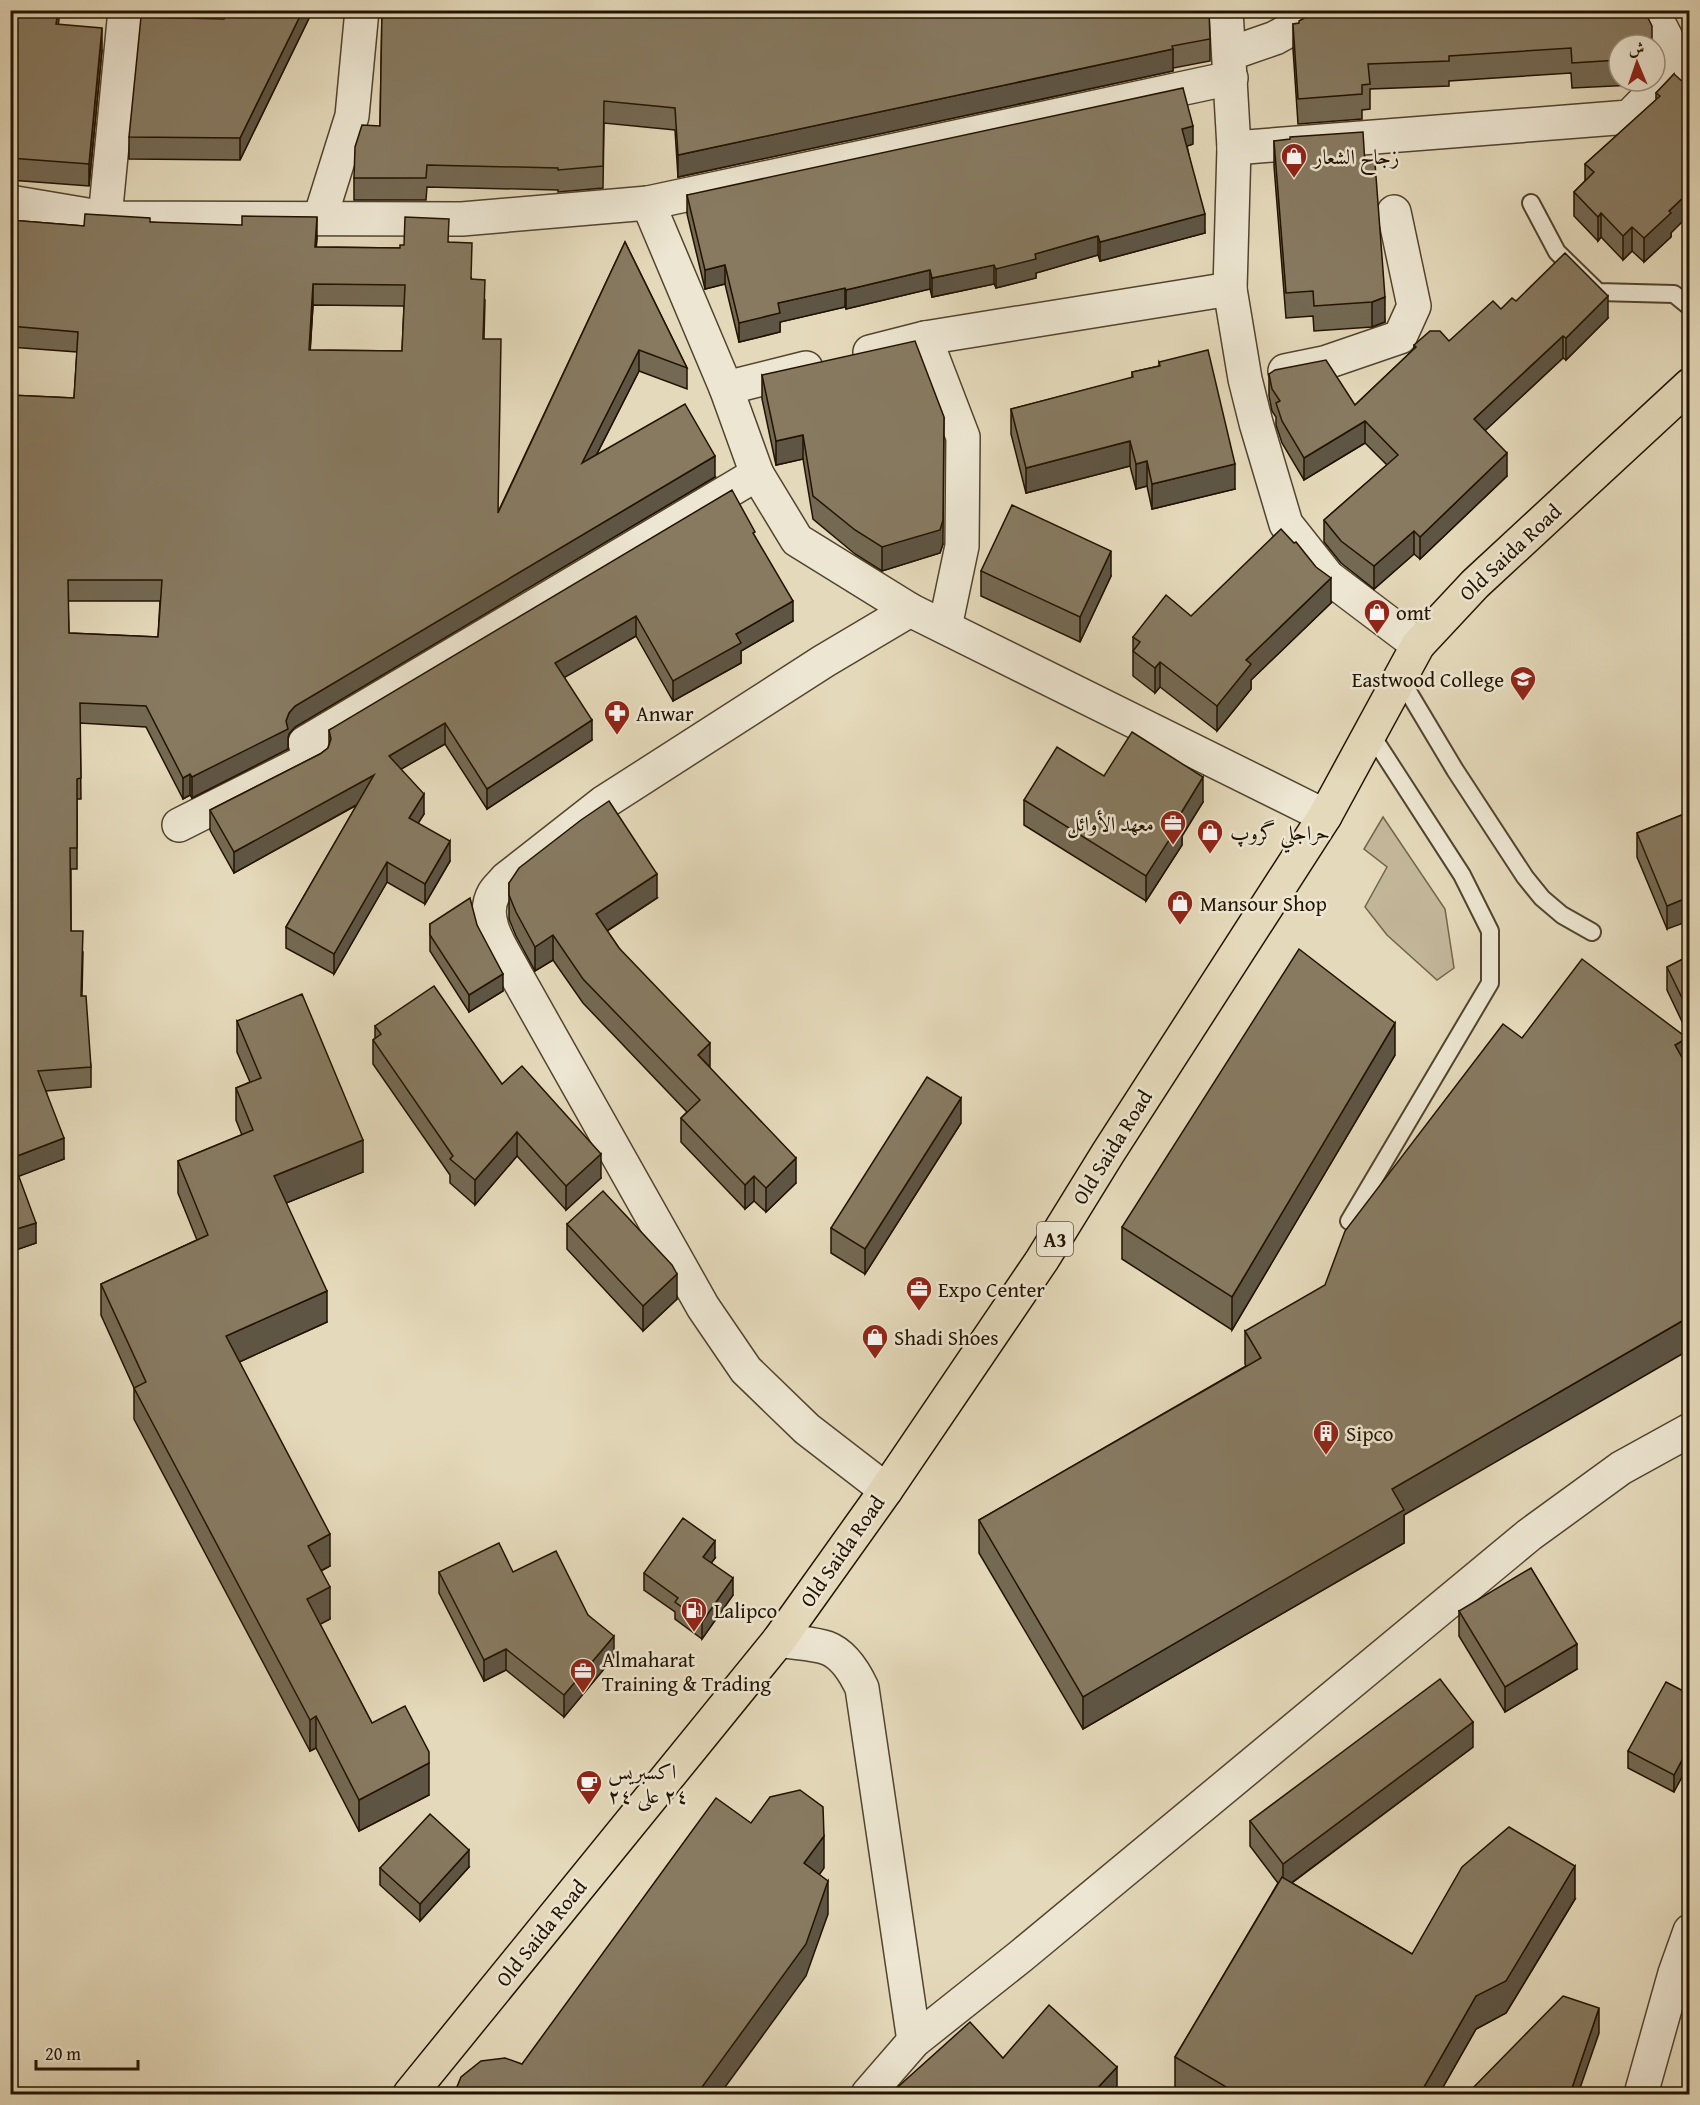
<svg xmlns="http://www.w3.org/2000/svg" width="1700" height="2105" font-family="'Gentium Book Plus',Amiri,serif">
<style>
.green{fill:#c3b79a;stroke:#72654d;stroke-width:1.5}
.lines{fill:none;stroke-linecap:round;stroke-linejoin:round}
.lane-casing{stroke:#52442e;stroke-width:20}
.street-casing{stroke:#52442e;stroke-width:36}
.highway-casing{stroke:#221300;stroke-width:36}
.lane{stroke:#ede6d2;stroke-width:16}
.street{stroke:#ede6d2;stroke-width:33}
.highway{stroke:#e4d9ba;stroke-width:33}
.wall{fill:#746953;stroke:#221300;stroke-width:1.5;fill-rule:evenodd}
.shaded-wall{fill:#5e5544;stroke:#221300;stroke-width:1.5}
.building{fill:#877a61;stroke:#221300;stroke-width:1.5;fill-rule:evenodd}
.labels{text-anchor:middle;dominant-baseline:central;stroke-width:5;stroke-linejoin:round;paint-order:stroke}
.shield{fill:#ede6d2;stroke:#5f523f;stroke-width:1.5}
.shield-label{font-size:20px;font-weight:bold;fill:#221300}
.poi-label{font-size:21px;fill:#221300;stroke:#ede6d2;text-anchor:start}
.street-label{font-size:21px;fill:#221300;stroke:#ede6d2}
</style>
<rect width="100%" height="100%" fill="#e4d9ba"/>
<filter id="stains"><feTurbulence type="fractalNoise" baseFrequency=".00333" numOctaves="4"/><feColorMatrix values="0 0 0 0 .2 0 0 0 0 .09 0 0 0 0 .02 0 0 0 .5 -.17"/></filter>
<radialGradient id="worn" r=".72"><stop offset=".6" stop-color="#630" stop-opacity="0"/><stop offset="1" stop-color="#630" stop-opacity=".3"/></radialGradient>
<path class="green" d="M1383,817L1445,909L1454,968L1437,980L1387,935L1365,907L1387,867L1364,849Z"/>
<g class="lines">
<g class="lane-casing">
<g id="lane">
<path d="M1531,203L1557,252L1598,292L1674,294L1690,307"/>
<path d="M1400,678L1455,770L1525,877L1542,898L1562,915L1592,932"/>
<path d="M1349,1221L1490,983V931L1462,875L1369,731"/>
</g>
</g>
<g class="street-casing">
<g id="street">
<path d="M1226,10L1234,148L1230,289L1245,379L1256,423L1286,524L1328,577L1418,645"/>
<path d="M1229,54L1275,38L1325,10"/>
<path d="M1234,148L1629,117L1680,65L1652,10"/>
<path d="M10,202L105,218L462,219L648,203L1231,78"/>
<path d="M648,203L726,388L757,474L797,540L910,610L1325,816"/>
<path d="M105,218L125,10"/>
<path d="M320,218L352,116L362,10"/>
<path d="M925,338L963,437L962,546L945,627"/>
<path d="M870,352L925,338L1230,289"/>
<path d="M1285,371L1324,363L1400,337L1414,306L1394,212"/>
<path d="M726,388L806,368"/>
<path d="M179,825L312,758L305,743L757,474"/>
<path d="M886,1490L807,1429L746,1370L703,1307L515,973C503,950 479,919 494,893C497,888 502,884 506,879L603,803L824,661L910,610"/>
<path d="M779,1640C794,1643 813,1643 827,1648C843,1654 855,1673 862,1688L914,2041"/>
<path d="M868,2094L914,2041L1021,1956L1529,1535L1621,1468L1690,1430"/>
<path d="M1641,2094L1675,1973L1690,1931"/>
</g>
</g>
<g class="highway-casing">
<path id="highway" d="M410,2094L779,1640L886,1490L1042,1260L1108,1153L1325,816L1418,645L1475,584L1690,385"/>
</g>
<use href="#lane" class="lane"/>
<use href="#street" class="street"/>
<use href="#highway" class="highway"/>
</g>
<g class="wall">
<path d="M10,10L58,24L102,50L89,186L10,180Z"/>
<path d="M228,10H313L240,160L129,159V137L224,19Z"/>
<path d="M382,10L1210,39V61L1173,68V71L678,177L675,130L604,123L603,188L558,192V190L427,187L426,200H354V178L380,126Z"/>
<path d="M1293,24L1652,45H1619V81H1638L1634,85L1572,88L1571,73L1449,81V86L1370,89V109L1362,110V119L1298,124L1293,49Z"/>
<path d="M1674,74L1671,237L1644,262L1632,251L1623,260L1601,237L1598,241L1574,216V192L1585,181V164L1656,100V93Z"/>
<path d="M1274,141L1365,164L1385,322L1372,327L1314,331L1313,316L1286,318L1274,166Z"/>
<path d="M1193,144L1187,146L1205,233L1100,261L1098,255L1036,273V278L996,288L994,284L932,297L930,289L846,309L845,307L780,322V332L739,342L725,284L705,289L687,214V195Z"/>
<path d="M10,220L84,226L150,222L317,237L316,247L400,248L449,242L485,300L484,339L498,512L625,242L687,368V389L639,371L597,454L715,477L295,727L289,734L288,737V749L192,798L190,795L183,799L146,727L80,723L81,799H77V869H71V931L83,952L82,996L91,1067V1087L46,1091L64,1159L18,1176L36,1243L10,1252V395L74,398L77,352L10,347ZM313,305L404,306L402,351L310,350ZM68,601H160L158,637L69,633Z"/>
<path d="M1516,301L1608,318L1566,360L1563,358L1485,430L1507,476L1420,559L1414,554L1374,589L1341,563L1324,542V520L1387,465L1365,443L1304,480L1282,443L1276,425V417L1272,411L1269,396V374L1355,405L1414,349V345L1449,341L1501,309Z"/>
<path d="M1159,362L1235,489L1152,509L1147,486L1136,489L1130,466L1026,493L1011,434V409L1132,378V372L1159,366Z"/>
<path d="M762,375L943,544L940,553L882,571L855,554L813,519L803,459L776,465L762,399Z"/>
<path d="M755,537L793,621L741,651V663L673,701L636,636L564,677L592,740L487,809L445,744L401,769L424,814L418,823L450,861L425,904L387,882L334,974L286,948V927L357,805L234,873L210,830V810L320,754L328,748L329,744V730Z"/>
<path d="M981,571L1111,576L1080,642L981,596Z"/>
<path d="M1331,603L1251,680V689L1217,731L1160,687L1155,693L1133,676V637L1191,616Z"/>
<path d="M1104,776L1203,802L1182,836V845L1146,901L1024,825V800Z"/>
<path d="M1689,812L1667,929L1637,857V833Z"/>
<path d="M509,883L657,898L607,931L619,948L796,1183L766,1212L754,1201L745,1209L681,1142V1118L687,1112L583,1003L553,960L535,971L516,936L509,919Z"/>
<path d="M430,924L477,925L503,991L469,1012L430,951Z"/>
<path d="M1689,956V1028L1686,1030L1667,990V967Z"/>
<path d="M237,1021L363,1172L286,1203L327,1322L239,1362L330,1566L321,1571L330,1619L320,1624L372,1723L429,1795L359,1831L316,1748L310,1751L134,1419V1388L101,1315V1284L197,1240L178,1193V1161L242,1135L236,1120V1088L250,1082L237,1052Z"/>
<path d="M375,1026L502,1084L601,1178L566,1210L517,1156L475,1205L450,1183V1175L373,1064V1040L375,1038Z"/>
<path d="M1395,1055L1232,1330L1122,1259V1227Z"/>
<path d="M961,1123L865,1274L831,1253V1228Z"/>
<path d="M567,1224L677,1299L643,1331L567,1249Z"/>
<path d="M1245,1331L1404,1515V1543L1083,1729L979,1553V1520L1246,1366L1245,1364Z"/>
<path d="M715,1558L711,1563L733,1595L702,1639L675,1619V1612L644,1590V1573Z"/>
<path d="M439,1572H513L588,1615L614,1657L564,1717L506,1670L484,1681L439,1593Z"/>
<path d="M1459,1611L1577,1669L1505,1712L1459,1636Z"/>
<path d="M1689,1694L1674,1792L1628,1768V1751Z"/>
<path d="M1473,1747L1292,1883L1412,1954L1575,1899L1506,2013L1476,2029L1439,2094H1183L1175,2090V2057L1278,1883L1250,1846V1821Z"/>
<path d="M469,1867L420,1921L380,1885V1868Z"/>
</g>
<g class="shaded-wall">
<path d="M58,10H60L56,46V24Z"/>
<path d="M303,10H313L240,160V138Z"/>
<path d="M102,28V50L89,186V164Z"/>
<path d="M1173,49V71L678,177V155Z"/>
<path d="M1193,126V144L1182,148V129Z"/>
<path d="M1689,192V215L1671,233V237L1644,262V238L1669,211Z"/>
<path d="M1601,213V237L1598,241V217Z"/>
<path d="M1205,214V233L1100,261V242Z"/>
<path d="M317,217V237L315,268V247Z"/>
<path d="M1632,227V251L1623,260V236Z"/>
<path d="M1098,236V255L1036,273V278L996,288V269L1035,254Z"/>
<path d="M725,265V284L705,289V270Z"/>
<path d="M994,265V284L932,297V278Z"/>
<path d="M930,270V289L846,309V290Z"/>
<path d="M313,284V305L309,371V350Z"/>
<path d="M845,288V307L780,322V332L739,342V323L778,303Z"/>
<path d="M1608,296V318L1566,360V338Z"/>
<path d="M1385,297V322L1372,327V302Z"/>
<path d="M1563,336V358L1474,441V419Z"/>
<path d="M639,350V371L582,483V463Z"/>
<path d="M944,417L943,544L940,553L882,571V547Z"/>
<path d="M1365,421V443L1304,480V458Z"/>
<path d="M803,435V459L776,465V441Z"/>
<path d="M1130,441V466L1026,493V468Z"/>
<path d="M1507,453V476L1420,559V537Z"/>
<path d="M715,456V477L295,727L289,734L288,737V749L192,798V777L286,721L289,713L295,706Z"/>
<path d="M1147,461V486L1136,489V464Z"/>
<path d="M1235,464V489L1152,509V484Z"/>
<path d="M1414,531V554L1374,589V566Z"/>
<path d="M1111,551V576L1080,642V617Z"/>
<path d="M1331,578V603L1251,680V689L1217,731V706L1246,660Z"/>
<path d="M793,601V621L741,651V663L673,701V681L736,634Z"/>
<path d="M636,616V636L555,683V663Z"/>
<path d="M1160,662V687L1155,693V668Z"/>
<path d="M592,720V740L487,809V789Z"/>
<path d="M445,723V744L389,776V756Z"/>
<path d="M190,774V795L183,799V778Z"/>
<path d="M374,775V795L234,873V852Z"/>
<path d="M1203,777V802L1182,836V845L1146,901V876L1178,818Z"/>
<path d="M424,794V814L409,838V818Z"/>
<path d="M450,841V861L425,904V884Z"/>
<path d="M387,862V882L334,974V954Z"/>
<path d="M657,874V898L596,938V914Z"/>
<path d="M1689,897V921L1667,929V906Z"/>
<path d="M553,935V960L535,971V947Z"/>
<path d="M503,974V991L469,1012V995Z"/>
<path d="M1689,1005V1028L1686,1030V1006Z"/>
<path d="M1395,1023V1055L1232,1330V1297Z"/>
<path d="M1687,1038V1071L1675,1045Z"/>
<path d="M710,1043V1067L698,1055Z"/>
<path d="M961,1098V1123L865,1274V1249Z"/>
<path d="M517,1132V1156L475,1205V1180Z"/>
<path d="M64,1138V1159L12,1179V1158Z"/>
<path d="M363,1140V1172L274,1208V1176Z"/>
<path d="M601,1154V1178L566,1210V1186Z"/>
<path d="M796,1158V1183L766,1212V1188Z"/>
<path d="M754,1176V1201L745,1209V1185Z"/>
<path d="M36,1223V1243L10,1252V1231Z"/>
<path d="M677,1274V1299L643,1331V1306Z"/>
<path d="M327,1291V1322L226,1368V1336Z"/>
<path d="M1689,1317V1350L1404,1515V1543L1083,1729V1697L1392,1489Z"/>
<path d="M330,1534V1566L308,1577V1546Z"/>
<path d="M715,1541V1558L703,1574V1557Z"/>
<path d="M733,1578V1595L702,1639V1622Z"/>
<path d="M330,1587V1619L307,1631V1599Z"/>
<path d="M614,1636V1657L564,1717V1695Z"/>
<path d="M1577,1644V1669L1505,1712V1687Z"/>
<path d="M506,1649V1670L484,1681V1660Z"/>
<path d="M316,1716V1748L310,1751V1720Z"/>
<path d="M1473,1722V1747L1283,1889V1864Z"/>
<path d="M1689,1747V1764L1674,1792V1775Z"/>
<path d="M429,1763V1795L359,1831V1800Z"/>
<path d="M824,1836V1868L804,1896V1863Z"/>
<path d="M469,1850V1867L420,1921V1904Z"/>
<path d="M1575,1866V1899L1506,2013L1476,2029L1439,2094H1420L1476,1996Z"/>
<path d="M828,1881V1914L806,1976L720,2094H697Z"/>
<path d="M1599,2008V2033L1578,2094H1570Z"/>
<path d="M1117,2067V2092L1115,2094H1092Z"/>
</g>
<g class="building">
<path d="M10,10H58L56,24L102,28L89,164L10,158Z"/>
<path d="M228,10H303L240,138L129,137L141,17L224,19Z"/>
<path d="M382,10H1209L1210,39L1172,46L1173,49L678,155L675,108L604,101L603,166L558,170V168L427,165L426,178H354L355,147L362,125L380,126Z"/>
<path d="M1318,10H1644L1652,26V41L1649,45H1619V60L1572,63L1571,48L1449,56V61L1368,64L1370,84L1362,85V94L1298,99L1293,24L1299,23V21Z"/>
<path d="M1674,74L1683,82L1689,77V192L1669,211L1671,213L1644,238L1632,227L1623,236L1601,213L1598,217L1574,192L1594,172L1585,164L1660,96L1656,93Z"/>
<path d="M1183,88L1193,126L1182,129L1205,214L1100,242L1098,236L1035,254L1036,259L996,269L994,265L932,278L930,270L846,290L845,288L778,303L780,313L739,323L725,265L705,270L687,195Z"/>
<path d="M1363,132L1365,164L1375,163L1385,297L1372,302L1314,306L1313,291L1286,293L1274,141L1290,139V137Z"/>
<path d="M85,214L150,218V222L242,225V216L317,217L315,247L400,248V245H404L405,217L449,219L448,242L472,243L471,279L485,280L483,339H501L498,513L625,242L687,368L639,350L582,463L685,404L715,456L295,706L289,713L286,721L288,729L192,777L190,774L183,778L146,706L80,703L81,778L77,779V848H70L71,931H83L81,996H86L91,1067L38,1071L64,1138L12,1158L36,1223L10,1231V395L74,398L78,332L10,326V220L84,226ZM313,284L405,285L402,351L309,350ZM68,580H162L158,637L69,633Z"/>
<path d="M1565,253L1608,296L1566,338L1563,336L1474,419L1507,453L1420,537L1414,531L1374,566L1341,541L1324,520L1398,455L1365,421L1304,458L1282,421L1276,403L1280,401L1272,389L1269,374L1275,370L1326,360L1355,405L1416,347L1414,345L1430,331H1440L1449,341L1493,301L1501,309L1512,298L1516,301Z"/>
<path d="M915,341L944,417L943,520L940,530L882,547L855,530L813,496L803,435L776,441L762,375Z"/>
<path d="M1208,350L1235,464L1152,484L1147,461L1136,464L1130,441L1026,468L1011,409L1133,377L1132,372L1160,366L1159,362Z"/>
<path d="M732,490L755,532L753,533L793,601L736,634L741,643L673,681L636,616L555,663L592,720L487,789L445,723L389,756L424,794L409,818L450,841L425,884L387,862L334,954L286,927L374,775L234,852L210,810L320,754L328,748L331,739L329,730Z"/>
<path d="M1012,505L1111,551L1080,617L981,571Z"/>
<path d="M1281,529L1294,543L1296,542L1316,567L1331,578L1246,660L1251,664L1217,706L1160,662L1155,668L1133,651L1140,642L1133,637L1166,595L1191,616Z"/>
<path d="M1132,732L1203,777L1178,818L1182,820L1146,876L1024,800L1057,747L1104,776Z"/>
<path d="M609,801L657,874L596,914L619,948L710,1043L698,1055L796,1158L766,1188L754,1176L745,1185L681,1118L700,1100L583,979L553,935L535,947L516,912L509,895V883L519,868L581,820Z"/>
<path d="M1689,812V897L1667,906L1637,833Z"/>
<path d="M470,898L477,925L503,974L469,995L430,935V924Z"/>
<path d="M1299,949L1395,1023L1232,1297L1122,1227Z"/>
<path d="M1689,956V1005L1686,1006L1667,967Z"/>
<path d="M1582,959L1687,1038L1675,1045L1689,1070V1317L1392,1489L1404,1510L1083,1697L979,1520L1261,1358L1245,1331L1325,1285L1345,1231L1503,1024L1522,1038Z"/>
<path d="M434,986L502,1084L522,1066L601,1154L566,1186L517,1132L475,1180L450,1159L453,1156L373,1040L381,1034L375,1026Z"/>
<path d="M302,994L363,1140L274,1176L327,1291L226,1336L330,1534L308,1546L330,1587L307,1599L372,1723L405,1706L429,1752V1763L359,1800L316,1716L310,1720L134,1388L146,1382L101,1284L208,1235L178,1161L253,1130L236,1088L261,1078L237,1021Z"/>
<path d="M927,1077L961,1098L865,1249L831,1228Z"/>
<path d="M603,1191L672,1265L677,1274L643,1306L567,1224Z"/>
<path d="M683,1518L715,1541L703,1557L733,1578L702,1622L675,1602L678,1598L644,1573Z"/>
<path d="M499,1543L513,1572L556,1551L588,1615L614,1636L564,1695L506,1649L484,1660L439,1572Z"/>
<path d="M1531,1568L1577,1644L1505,1687L1459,1611Z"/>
<path d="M1440,1679L1473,1722L1283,1864L1250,1821Z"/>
<path d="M1666,1682L1689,1694V1747L1674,1775L1628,1751Z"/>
<path d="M800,1790L823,1807L824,1836L804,1863L828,1881L806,1944L697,2094H454L461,2077L481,2061L505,2058L522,2064L716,1798L751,1823L770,1797Z"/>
<path d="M430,1814L469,1850L420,1904L380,1868Z"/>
<path d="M1509,1827L1575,1866L1506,1981L1476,1996L1420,2094H1238L1175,2057L1282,1877L1412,1954L1462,1867Z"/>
<path d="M1563,1996L1599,2008L1570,2094H1467Z"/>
<path d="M1049,2005L1117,2067L1092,2094H890L970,2022L1003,2058Z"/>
</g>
<defs>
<g id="shop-pin" transform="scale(1.35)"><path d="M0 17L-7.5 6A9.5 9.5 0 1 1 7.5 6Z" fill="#8f2418" stroke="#ede6d2"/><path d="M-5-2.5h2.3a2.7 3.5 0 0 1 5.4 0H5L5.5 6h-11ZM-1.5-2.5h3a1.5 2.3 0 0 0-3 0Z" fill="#fff"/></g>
<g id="school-pin" transform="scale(1.35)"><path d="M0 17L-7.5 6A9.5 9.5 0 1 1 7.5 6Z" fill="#8f2418" stroke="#ede6d2"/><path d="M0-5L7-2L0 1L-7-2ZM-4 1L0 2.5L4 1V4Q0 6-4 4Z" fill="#fff"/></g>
<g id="pharmacy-pin" transform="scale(1.35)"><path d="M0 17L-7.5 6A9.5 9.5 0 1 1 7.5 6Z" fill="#8f2418" stroke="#ede6d2"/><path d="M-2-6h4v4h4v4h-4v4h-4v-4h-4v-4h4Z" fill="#fff"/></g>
<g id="office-pin" transform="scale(1.35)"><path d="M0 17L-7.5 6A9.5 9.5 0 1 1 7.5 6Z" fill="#8f2418" stroke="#ede6d2"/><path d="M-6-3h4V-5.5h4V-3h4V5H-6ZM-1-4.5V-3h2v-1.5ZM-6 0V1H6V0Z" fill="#fff"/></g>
<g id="building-pin" transform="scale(1.35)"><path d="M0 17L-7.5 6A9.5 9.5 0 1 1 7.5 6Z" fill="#8f2418" stroke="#ede6d2"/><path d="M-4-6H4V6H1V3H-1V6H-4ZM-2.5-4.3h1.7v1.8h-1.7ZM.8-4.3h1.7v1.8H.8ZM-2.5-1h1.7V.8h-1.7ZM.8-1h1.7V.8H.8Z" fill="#fff"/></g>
<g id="fuel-pin" transform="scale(1.35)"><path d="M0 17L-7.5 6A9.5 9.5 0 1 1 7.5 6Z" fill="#8f2418" stroke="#ede6d2"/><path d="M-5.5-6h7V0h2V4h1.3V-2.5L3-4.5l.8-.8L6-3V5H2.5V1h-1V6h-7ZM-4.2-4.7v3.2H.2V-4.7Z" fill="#fff"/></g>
<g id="cafe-pin" transform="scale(1.35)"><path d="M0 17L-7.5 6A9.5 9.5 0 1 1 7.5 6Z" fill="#8f2418" stroke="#ede6d2"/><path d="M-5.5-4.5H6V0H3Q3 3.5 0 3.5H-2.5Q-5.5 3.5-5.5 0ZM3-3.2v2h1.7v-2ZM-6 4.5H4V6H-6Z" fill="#fff"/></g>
</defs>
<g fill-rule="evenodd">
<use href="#shop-pin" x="1294" y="156"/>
<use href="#shop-pin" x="1377" y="612"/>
<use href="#school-pin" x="1523" y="679"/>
<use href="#pharmacy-pin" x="617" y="713"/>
<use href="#office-pin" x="1173" y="823"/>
<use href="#shop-pin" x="1210" y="832"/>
<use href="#shop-pin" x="1180" y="903"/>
<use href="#office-pin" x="919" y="1289"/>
<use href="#shop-pin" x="875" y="1337"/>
<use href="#building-pin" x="1326" y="1433"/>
<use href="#fuel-pin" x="694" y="1610"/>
<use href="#office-pin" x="583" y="1671"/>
<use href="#cafe-pin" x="589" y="1783"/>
</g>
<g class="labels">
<rect class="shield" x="1037" y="1222" width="36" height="34" rx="4.5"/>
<g class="shield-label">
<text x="1055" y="1239">A3</text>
</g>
<g class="poi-label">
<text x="1314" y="156">زجاح الشعار</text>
<text x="1396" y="612">omt</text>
<text x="1504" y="679" text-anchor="end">Eastwood College</text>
<text x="636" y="713">Anwar</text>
<text x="1154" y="823" text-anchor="end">معهد الأوائل</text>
<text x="1230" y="832">حراجلي گروپ</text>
<text x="1200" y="903">Mansour Shop</text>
<text x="938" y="1289">Expo Center</text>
<text x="894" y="1337">Shadi Shoes</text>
<text x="1346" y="1433">Sipco</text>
<text x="714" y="1610">Lalipco</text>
<text x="602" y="1659">Almaharat<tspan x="602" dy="24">Training &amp; Trading</tspan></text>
<text x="608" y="1771">اكسبريس<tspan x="608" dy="24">٢٤ على ٢٤</tspan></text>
</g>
<g class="street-label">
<text transform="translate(1510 552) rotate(-43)">Old Saida Road</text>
<text transform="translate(1112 1147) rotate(-58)">Old Saida Road</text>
<text transform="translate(842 1551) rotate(-55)">Old Saida Road</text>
<text transform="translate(541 1933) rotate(-51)">Old Saida Road</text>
</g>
</g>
<rect width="1700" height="2105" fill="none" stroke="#e4d9ba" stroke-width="36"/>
<rect x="12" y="12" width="1676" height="2081" fill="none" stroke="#221300" stroke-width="3"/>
<rect x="18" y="18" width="1664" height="2069" fill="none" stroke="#221300" stroke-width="1.5"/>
<g transform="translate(1637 63) rotate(358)"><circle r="28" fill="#ede6d2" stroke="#9c927e" stroke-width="1.5"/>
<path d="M0-4.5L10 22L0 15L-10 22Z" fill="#8f2418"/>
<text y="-9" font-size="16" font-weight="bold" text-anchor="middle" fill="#221300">ش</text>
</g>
<path d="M36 2060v9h102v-9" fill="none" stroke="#221300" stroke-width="3"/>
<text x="45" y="2060" font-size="18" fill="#221300" stroke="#ede6d2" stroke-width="4.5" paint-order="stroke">20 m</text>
<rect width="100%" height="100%" filter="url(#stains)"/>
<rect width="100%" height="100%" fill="url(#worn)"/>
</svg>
